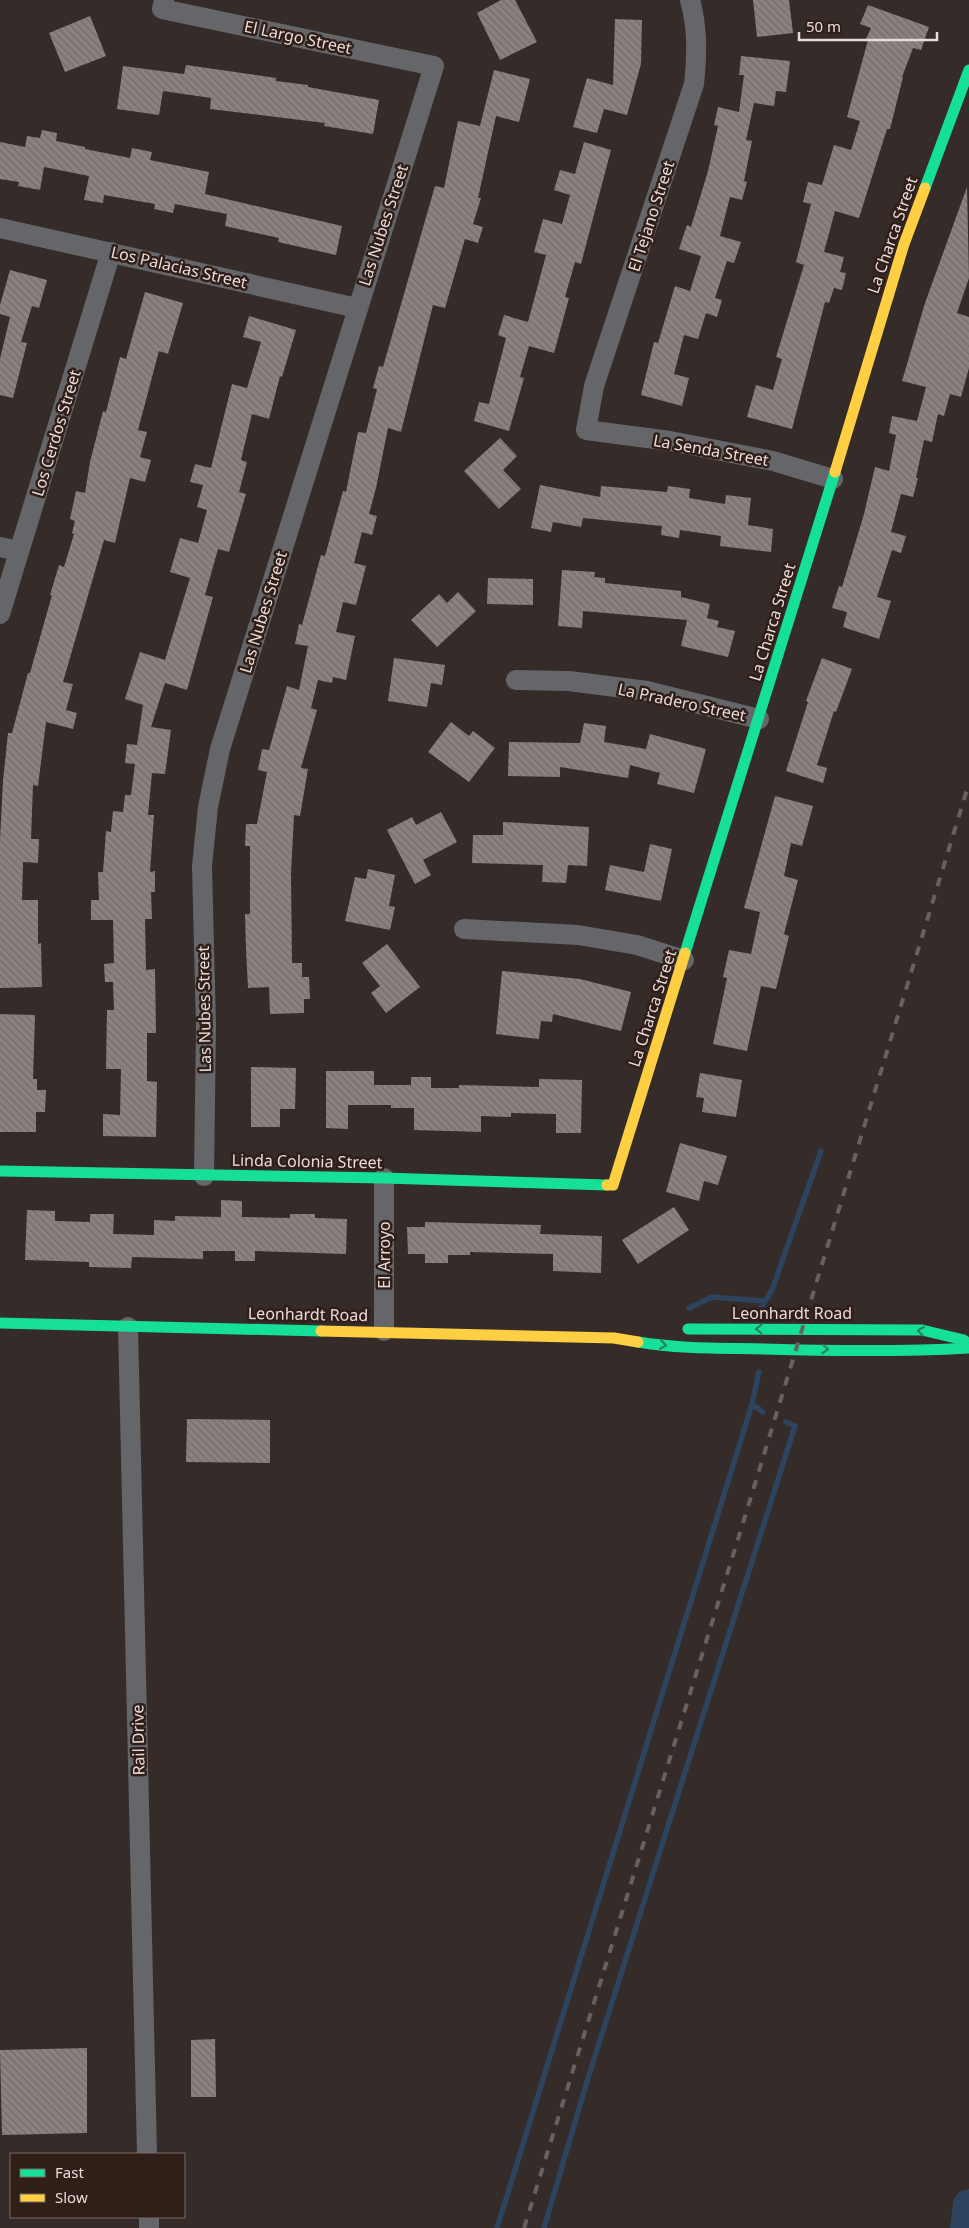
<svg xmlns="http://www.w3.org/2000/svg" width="969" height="2228" font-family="'Noto Sans',sans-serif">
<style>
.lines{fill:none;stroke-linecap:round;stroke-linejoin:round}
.stream{stroke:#2d435e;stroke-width:5.5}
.river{stroke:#2d435e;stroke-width:32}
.building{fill:url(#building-back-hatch)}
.street{stroke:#646669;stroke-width:20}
.fast{stroke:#16e098;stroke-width:11}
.slow{stroke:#ffcf43;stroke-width:11}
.rail{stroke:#656262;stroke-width:4;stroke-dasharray:9 9;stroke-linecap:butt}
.oneway{stroke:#237f58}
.labels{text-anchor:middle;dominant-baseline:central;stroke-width:5;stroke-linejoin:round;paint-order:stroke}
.street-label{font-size:16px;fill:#e9dcd8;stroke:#301e18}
</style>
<defs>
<pattern id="building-back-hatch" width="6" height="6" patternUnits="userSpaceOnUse" patternTransform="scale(1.25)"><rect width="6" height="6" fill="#8b827f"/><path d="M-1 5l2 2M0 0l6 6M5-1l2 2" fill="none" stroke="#736c69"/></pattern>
</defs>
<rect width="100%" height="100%" fill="#352b28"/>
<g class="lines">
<g class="stream">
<path d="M762,1306L772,1290L821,1151"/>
<path d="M689,1308L712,1297L764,1301"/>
<path d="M752,1404L763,1412"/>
<path d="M497,2228L752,1404L759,1372"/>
<path d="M544,2228L588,2078L795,1426L786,1422"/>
</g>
<path class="river" d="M966,2228L969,2205"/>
</g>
<g class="building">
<path d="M501,0H515L537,42L500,60L477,13Z"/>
<path d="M753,0H789L793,33L757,37Z"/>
<path d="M868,5L929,27L921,50L913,48L902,77H903L890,129H887L859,218L835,211L824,252L844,257L840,272L846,273L842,290L834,288L829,303L825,302L792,429L747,417L756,385L773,390L782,359L776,357L804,265L796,262L811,204L803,202L808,182L822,185L834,145L851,150L860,121L847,117L868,40L866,39L871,28L860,24Z"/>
<path d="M90,16L106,56L65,72L49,33Z"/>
<path d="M615,19L642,20L641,64L627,115L604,109L597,133L573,127L587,78L613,85Z"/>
<path d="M741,56L790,61L786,92L776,91L774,106L754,103L746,140L752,141L744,181L747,182L742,200L730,197L720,236L741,242L734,263L727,261L715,298L722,300L717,317L706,313L698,339L684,335L674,374L689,378L682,406L641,395L654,342L658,343L675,286L690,291L701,256L679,249L687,225L691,227L708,171L718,126L714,125L718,107L739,112L744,75H739Z"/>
<path d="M186,65L276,78V81L308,85V87L379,100L373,134L324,126L325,123L210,109L211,98L163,91L159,115L117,109L123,66L184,74Z"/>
<path d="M494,70L530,79L519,122L496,116L478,198H481L473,224L483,227L478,243L465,239L445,308L433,305L401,432L388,428L376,488L369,514L377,516L372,535L362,532L354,563L366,566L356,605L343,602L336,632L355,636L346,680L333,677L332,683L318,680L311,708L317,710L301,768L308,769L300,816L294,815L291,874L292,963H302V977H309L310,999H304V1013L270,1014L269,987L248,988L246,950L245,914H250V846H245L246,824H257L267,772L258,770L262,749L269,750L287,686L299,690L308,646L295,644L299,624L302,625L321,555L325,556L343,491L346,492L358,432L366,433L377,389L373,388L379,366L383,367L435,186L444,188L458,121L480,126Z"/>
<path d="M42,130L57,133L56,141L85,147V149L130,158L132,148L152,152L150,160L209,172L205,194L342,226L336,255L278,242L279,238L225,226L227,214L175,204L173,213L154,209L155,204L104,195L103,203L84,200L89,176L44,167L40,190L18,186L19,182L0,179V142L25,147L27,136L40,138Z"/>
<path d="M584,142L611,150L581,264L575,262L565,297L569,298L554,353L529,346L520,377L524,378L509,431L474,421L479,402L489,404L506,338L498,335L504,315L528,322L546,255L534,252L543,219L562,224L570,195L554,190L560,170L575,174Z"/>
<path d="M967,187L969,278L957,313L969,317V368L961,397L950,394L944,416L938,414L932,442L924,440L916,478H918L913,497L901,494L891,532L906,536L901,553L892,550L877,597L891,601L879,639L843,627L847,612L832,608L839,586L842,587L864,514L875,467L889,471L896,435L889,433L892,416L917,421L926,387L902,381L925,303Z"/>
<path d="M10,270L47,280L39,308L32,306L21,342L27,343L13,398L0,395V359L10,317L0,314V305Z"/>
<path d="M145,292L183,303L168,354L159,351L138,430L147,432L140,457L151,460L145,482L130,478L115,543L104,540L63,682L73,684L66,710L77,713L73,729L46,722L38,786L33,785L31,839H39L38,863L23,862L22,900H38V944L41,943L42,987L0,988V840L3,781L8,733H12L28,673H30L52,595H50L59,565L64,567L74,534L72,533L75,521L70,519L76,491L85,493L90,462L103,411L106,412L120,357L126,359Z"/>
<path d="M249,316L296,330L282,377L280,376L269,419L252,414L241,460L247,462L239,492L246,494L229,552L218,549L205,595L213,597L187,690L165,683L151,727L171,730L165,774L152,773L148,815H154L150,872L155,871V892H151L152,919H145L146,970L155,969L156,1033H147V1081L157,1082L156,1137L103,1136V1114L120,1115L121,1069H106L107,1010H114L113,982H105L104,964L114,963L113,920H91V900H99L98,872H103L106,831L111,832L113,811L123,812L125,795H131L135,764L125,763L127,744L137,745L143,705L125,699L140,652L165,660L190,578L170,572L180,538L198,543L207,510L197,507L203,485L190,482L195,464L211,468L232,384L247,388L261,342L243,337Z"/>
<path d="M500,438L517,456L503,470L521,489L499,509L464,471Z"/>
<path d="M540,485L600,497L601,486L667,492L668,486L690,489L689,498L725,504L726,495L751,498L748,525L773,529L771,552L720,546L721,536L680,530L679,538L661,535L662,526L583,518L581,527L553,522L551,532L531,528Z"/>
<path d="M562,570L595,572L594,577L605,578V583L681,591V597L710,604L707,618L719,621L717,627L735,631L728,657L681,646L687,620L583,611L582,628L558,626Z"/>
<path d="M488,578L533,579V605L487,604Z"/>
<path d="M458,592L476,611L437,647L411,620L439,594L447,603Z"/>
<path d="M394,658L445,665L442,685L431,683L427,707L388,701Z"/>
<path d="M822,658L852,669L836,712L834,711L817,765L827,768L823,783L786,771L808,702L806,701Z"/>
<path d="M451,722L469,736L473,731L495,748L469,782L428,752Z"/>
<path d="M584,723L606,726L604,742L646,749L650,734L706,749L694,793L657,784L660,773L630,765L628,778L560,767V777L508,776L509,742L580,743Z"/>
<path d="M775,796L813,806L802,846L791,843L784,876L798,880L784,934L789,936L776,989L761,986L747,1051L713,1044L727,978L723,977L729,950L751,954L760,912L744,908Z"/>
<path d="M441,812L457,842L423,860L431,875L415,884L387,830L412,817L416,825Z"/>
<path d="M503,822L589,827L587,866L568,865L566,883L542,882L543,865L472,863L473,835H503Z"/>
<path d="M650,844L672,849L661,901L605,890L610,865L644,872Z"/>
<path d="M368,869L395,875L389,906L395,907L390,930L345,921L355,877L366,879Z"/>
<path d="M387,944L420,987L386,1013L371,993L380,986L362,963Z"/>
<path d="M502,971L580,979L631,992L621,1031L553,1014L552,1022L541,1021L539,1039L496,1034Z"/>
<path d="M0,1014L35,1015L33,1079H37V1090H46L45,1112H36V1132H0Z"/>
<path d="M251,1067L296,1068L295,1109H280V1127H251Z"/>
<path d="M326,1071H374V1085H411V1077H431V1088H459V1085L539,1087V1079L582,1080L581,1133H556V1114L511,1113V1117L481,1116V1132L414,1130V1108H391V1105H348V1129L326,1128Z"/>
<path d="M700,1073L742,1080L736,1117L702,1112L704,1098L696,1097Z"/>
<path d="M680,1143L727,1156L718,1185L704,1181L699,1201L666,1192Z"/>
<path d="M221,1200L242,1201V1217L290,1218V1214H315V1218L347,1219L346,1254L255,1251V1261H235V1251H203V1259L132,1257L131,1268L89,1267V1262L25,1260L27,1210L55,1211V1221L90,1222V1214H114L113,1234L154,1235V1220L175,1221V1216L221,1217Z"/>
<path d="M674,1207L689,1230L638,1264L622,1240Z"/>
<path d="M425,1222L541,1225L540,1234L602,1236L601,1273L553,1271V1254L470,1252V1255H448V1263H425V1254H408L407,1227H425Z"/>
<path d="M187,1419L270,1420V1463L186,1462Z"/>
<path d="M215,2039L216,2097H191V2040Z"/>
<path d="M87,2048V2133L2,2135L0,2050Z"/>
</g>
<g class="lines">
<g class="street">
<path d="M164,0L162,9L434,66L220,749L208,807L202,866L206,1026L204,1176"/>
<path d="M690,0C698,29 697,55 694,84L594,386L586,430L670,441L773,461L833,479"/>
<path d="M0,228L357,308"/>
<path d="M0,547L19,551"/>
<path d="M0,614L111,252"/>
<path d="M516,680L569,681L647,691L759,719"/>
<path d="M464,929L578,935L637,945L684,960"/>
<path d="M384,1178V1331"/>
<path d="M128,1327L147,2154"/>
<path d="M149,2217V2228"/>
</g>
<g class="fast">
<path d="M925,188L969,70"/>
<path d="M685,953L835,472"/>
<path d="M0,1171L384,1178L607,1185"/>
<path d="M0,1323L321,1331"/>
<path d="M688,1329L922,1330L964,1340"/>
<path d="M638,1342C680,1349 722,1348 764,1349C832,1351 901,1352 969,1348"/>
</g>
<g class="slow">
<path d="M835,472L904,244L925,188"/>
<path d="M607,1185H613L685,953"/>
<path d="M321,1331L614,1338L638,1342"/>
</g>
<path class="rail" d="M524,2228L747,1510L969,783"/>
</g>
<defs><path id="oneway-chevron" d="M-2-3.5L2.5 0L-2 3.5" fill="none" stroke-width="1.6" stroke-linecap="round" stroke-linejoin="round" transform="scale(1.25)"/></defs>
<g class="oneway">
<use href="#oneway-chevron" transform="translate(759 1329) rotate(180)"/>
<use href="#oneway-chevron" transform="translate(921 1331) rotate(-173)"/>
<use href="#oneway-chevron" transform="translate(663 1345) rotate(8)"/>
<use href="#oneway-chevron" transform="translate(825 1349) rotate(1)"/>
</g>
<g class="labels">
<g class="street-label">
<text transform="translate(298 37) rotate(12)">El Largo Street</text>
<text transform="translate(651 216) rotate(-72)">El Tejano Street</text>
<text transform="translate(383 225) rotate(-72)">Las Nubes Street</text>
<text transform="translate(892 235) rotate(-71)">La Charca Street</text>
<text transform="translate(179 267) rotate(13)">Los Palacias Street</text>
<text transform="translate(56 433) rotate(-73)">Los Cerdos Street</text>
<text transform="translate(711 450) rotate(10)">La Senda Street</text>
<text transform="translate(263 612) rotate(-73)">Las Nubes Street</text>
<text transform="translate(772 622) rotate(-73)">La Charca Street</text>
<text transform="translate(682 702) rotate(12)">La Pradero Street</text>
<text transform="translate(652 1008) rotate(-72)">La Charca Street</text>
<text transform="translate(204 1009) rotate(-91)">Las Nubes Street</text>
<text transform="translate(307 1161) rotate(1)">Linda Colonia Street</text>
<text transform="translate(384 1255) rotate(-90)">El Arroyo</text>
<text x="792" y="1313">Leonhardt Road</text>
<text transform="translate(308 1314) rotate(1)">Leonhardt Road</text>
<text transform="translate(138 1740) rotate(-91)">Rail Drive</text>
</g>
</g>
<rect x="10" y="2153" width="175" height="65" fill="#301e18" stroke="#7a6a65"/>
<rect x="20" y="2169" width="25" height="8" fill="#16e098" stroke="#7a6a65"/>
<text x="55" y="2178" font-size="15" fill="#e9dcd8">Fast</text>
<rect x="20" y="2194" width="25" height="8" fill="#ffcf43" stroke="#7a6a65"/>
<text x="55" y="2203" font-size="15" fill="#e9dcd8">Slow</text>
<path d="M799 32v8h138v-8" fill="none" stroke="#e9dcd8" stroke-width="2.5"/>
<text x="806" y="32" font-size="15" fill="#e9dcd8" stroke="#301e18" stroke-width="4" paint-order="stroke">50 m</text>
</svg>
